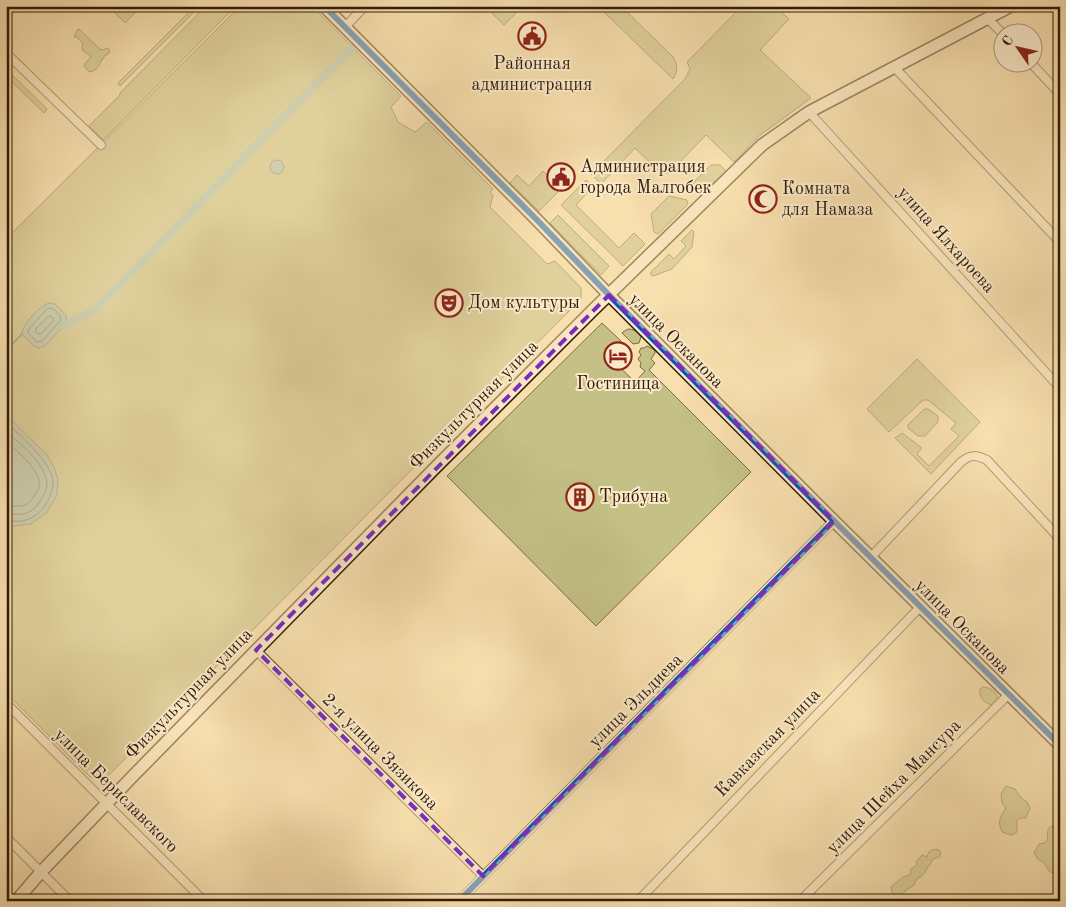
<svg xmlns="http://www.w3.org/2000/svg" width="1066" height="907" font-family="'Old Standard TT',serif">
<style>
.green{fill:#c4c086;stroke:#7a6e46}
.water{fill:#9dbcae;stroke:#717c6b}
.lines{fill:none;stroke-linecap:round;stroke-linejoin:round}
.shore{stroke:#666c5a;stroke-width:1}
.stream{stroke:#717c6b;stroke-width:2}
.canal{stroke:#9dbcae;stroke-width:8}
.street-casing{stroke:#624c30;stroke-width:10}
.secondary-casing{stroke:#301b06;stroke-width:14}
.street{stroke:#faeaca;stroke-width:8}
.secondary{stroke:#faeaca;stroke-width:11}
.cycleway-casing{stroke:#faeaca;stroke-width:9}
.cycleway{stroke:#0057b8;stroke-width:6}
.marked{fill:none;stroke:#7b2cbf;stroke-width:4;stroke-dasharray:10 6;stroke-linejoin:round}
.labels{text-anchor:middle;dominant-baseline:central;stroke-width:4;stroke-linejoin:round;paint-order:stroke}
.poi-label{font-size:18px;fill:#301b06;stroke:#faeaca;text-anchor:start}
.street-label{font-size:18px;fill:#301b06;stroke:#faeaca}
</style>
<rect width="100%" height="100%" fill="#f8dfae"/>
<filter id="stains"><feTurbulence type="fractalNoise" baseFrequency=".004" numOctaves="4"/><feColorMatrix values="0 0 0 0 .2 0 0 0 0 .09 0 0 0 0 .02 0 0 0 .5 -.17"/></filter>
<radialGradient id="worn" r=".72"><stop offset=".6" stop-color="#630" stop-opacity="0"/><stop offset="1" stop-color="#630" stop-opacity=".3"/></radialGradient>
<g class="green">
<path d="M108,6H142L125,23Z"/>
<path d="M195,6H200L120,86L118,83Z"/>
<path d="M206,6H236L103,140L89,126L120,95V93Z"/>
<path d="M240,6H312L401,96L391,107L398,122L415,132L427,122L493,189L490,192L493,195L490,207L547,264L555,261L581,288V299L107,777H90L6,693V239Z"/>
<path d="M485,6H523L504,25Z"/>
<path d="M605,6H621L673,57C678,64 678,71 673,79L602,10Z"/>
<path d="M742,6H775L789,19L760,50L811,98L759,136L734,162L706,135L669,173L660,172L635,148L601,184L591,174L685,79L690,69L687,62Z"/>
<path d="M78,29H79L99,48L102,50L108,48L110,52L107,55H105L103,59H102C99,66 97,71 89,72L84,66C86,61 89,60 91,56L83,51L82,47L83,44L78,38L74,37Z"/>
<path d="M11,74L47,109L44,113L8,78Z"/>
<path d="M711,165H720L726,171L704,193L693,183Z"/>
<path d="M543,171L555,183L552,186L558,192L539,211L510,183L517,175L529,186Z"/>
<path d="M586,180L596,190L593,192L590,190L576,205L619,248L634,233L645,244L623,266L561,205Z"/>
<path d="M669,196L687,200L688,204L658,234L654,232L651,214Z"/>
<path d="M558,215L609,266L601,275L550,223Z"/>
<path d="M692,230L694,232L692,247L672,269L653,276L651,275V272L669,254L674,259L686,246L681,241Z"/>
<path d="M632,305C640,304 645,308 649,314L646,320L640,321L630,309Z"/>
<path d="M602,323L621,341L607,355L635,382L645,371L640,367L641,363L638,359L641,355L639,352L641,348H644L647,346L655,350V353L651,359L655,363L649,370L751,472L596,626L447,476Z"/>
<path d="M628,329C634,329 638,332 641,337L639,343L633,344L622,333L623,332Z"/>
<path d="M917,359L980,422L931,474L895,438L902,433L922,448L917,454L929,466L959,436L951,429L956,423L928,400H923L889,432L867,409Z"/>
<path d="M924,409H928L938,416V422L925,436H918L908,428V425Z"/>
<path d="M983,687C991,687 999,694 998,702L992,705C984,703 979,698 980,689Z"/>
<path d="M1006,786L1015,789L1021,798L1027,802L1030,808L1026,818H1020L1017,820V832L1012,835L1002,832C997,821 1000,817 1006,808L1002,803L1001,794Z"/>
<path d="M1052,826L1060,828V852L1059,853L1060,855V873L1058,875L1050,872L1044,863L1038,859L1034,853L1039,844L1044,843L1047,841L1048,829Z"/>
<path d="M936,849L939,850L941,853L939,857L933,859L929,866L922,876L917,879L914,885L904,892L901,896H897L892,893L891,887L903,877L910,875L911,869L917,865L916,862L922,855L927,857C928,851 931,850 936,849Z"/>
</g>
<g class="water">
<circle cx="277" cy="167" r="7"/>
<path d="M49,303L55,304L66,315V321L63,326L45,346L39,348L34,346L22,334C22,324 40,306 49,303Z"/>
<path d="M6,415L47,455L54,467L58,480L57,495L47,512L31,524L13,526L6,523Z"/>
</g>
<g class="lines">
<g class="shore">
<path d="M50,308C55,309 61,315 61,320L42,341L37,342L28,333V330L46,310Z"/>
<path d="M49,316L53,318V321L41,334H38L36,332V329Z"/>
<path d="M6,422C20,436 52,462 53,482C53,490 50,497 46,504C40,515 26,523 14,521C11,521 9,519 6,519"/>
<path d="M6,431C19,443 46,464 47,483C47,490 44,495 40,501C36,510 24,516 14,514C11,514 9,513 6,513"/>
<path d="M6,441C16,451 37,467 39,481C40,487 37,492 34,496C27,509 18,506 6,505"/>
</g>
<path class="stream" d="M6,351L22,334"/>
<path class="canal" d="M63,326L94,310L354,46"/>
<g class="street-casing">
<g id="street">
<path d="M988,19L1004,35"/>
<path d="M345,27L365,6"/>
<path d="M6,53L101,145"/>
<path d="M1030,62L1060,94"/>
<path d="M894,67L1060,242"/>
<path d="M809,112L1060,388"/>
<path d="M871,557L961,462C971,454 976,455 987,460L1060,539"/>
<path d="M256,650L483,876"/>
<path d="M6,703L204,901"/>
<path d="M6,837L70,901"/>
<path d="M459,901L834,521"/>
<path d="M638,901L921,606"/>
<path d="M800,901L1009,694"/>
</g>
</g>
<g class="secondary-casing">
<g id="secondary">
<path d="M324,6L537,220L609,295L834,521L1060,745"/>
<path d="M16,901L41,872L131,778L432,471L593,310L762,145L809,112L1011,6"/>
</g>
</g>
<use href="#street" class="street"/>
<use href="#secondary" class="secondary"/>
<g class="cycleway-casing">
<g id="cycleway">
<path d="M324,6L537,220L609,295L834,521L1060,745"/>
<path d="M459,901L834,521"/>
</g>
</g>
<use href="#cycleway" class="cycleway"/>
</g>
<path d="M0 0H1066V907H0ZM609,295L834,521L483,876L256,650Z" fill="#f8dfae" fill-opacity=".55" fill-rule="evenodd"/>
<path class="marked" d="M609,295L834,521L483,876L256,650Z"/>
<defs>
<g id="civic-ring" transform="scale(1.4375)"><circle r="9.5" fill="#faeaca" stroke="#8f2418" stroke-width="1.5"/><path d="M-.6-6.5H3V-4.5H.6V-3L4-1V1h2V6H-6V1h2V-1L-.6-3ZM-1.2 2.5V6h2.4V2.5Z" fill="#8f2418"/></g>
<g id="mosque-ring" transform="scale(1.4375)"><circle r="9.5" fill="#faeaca" stroke="#8f2418" stroke-width="1.5"/><path d="M3.5-4.9A6 6 0 1 0 3.5 4.9A5 5 0 1 1 3.5-4.9Z" fill="#8f2418"/></g>
<g id="theatre-ring" transform="scale(1.4375)"><circle r="9.5" fill="#faeaca" stroke="#8f2418" stroke-width="1.5"/><path d="M-5-5.5Q0-4 5-5.5V0Q5 5 0 6Q-5 5-5 0ZM-3.3-2.5H-1v1.5H-3.3ZM1-2.5H3.3v1.5H1ZM-2.8 1Q0 5.5 2.8 1Z" fill="#8f2418"/></g>
<g id="hotel-ring" transform="scale(1.4375)"><circle r="9.5" fill="#faeaca" stroke="#8f2418" stroke-width="1.5"/><path d="M-6-4.5h1.5V1H6V5H4.5V3h-9V5H-6ZM-4 0a1.8 1.8 0 1 1 3.6 0ZM.5 0V-2.5h3Q6-2.5 6 0Z" fill="#8f2418"/></g>
<g id="building-ring" transform="scale(1.4375)"><circle r="9.5" fill="#faeaca" stroke="#8f2418" stroke-width="1.5"/><path d="M-4-6H4V6H1V3H-1V6H-4ZM-2.5-4.3h1.7v1.8h-1.7ZM.8-4.3h1.7v1.8H.8ZM-2.5-1h1.7V.8h-1.7ZM.8-1h1.7V.8H.8Z" fill="#8f2418"/></g>
</defs>
<g fill-rule="evenodd">
<use href="#civic-ring" x="532" y="36"/>
<use href="#civic-ring" x="561" y="177"/>
<use href="#mosque-ring" x="763" y="199"/>
<use href="#theatre-ring" x="449" y="303"/>
<use href="#hotel-ring" x="618" y="356"/>
<use href="#building-ring" x="580" y="497"/>
</g>
<g class="labels">
<g class="poi-label">
<text x="532" y="64" text-anchor="middle">Районная<tspan x="532" dy="21">администрация</tspan></text>
<text x="580" y="167">Администрация<tspan x="580" dy="21">города Малгобек</tspan></text>
<text x="782" y="189">Комната<tspan x="782" dy="21">для Намаза</tspan></text>
<text x="468" y="303">Дом культуры</text>
<text x="618" y="384" text-anchor="middle">Гостиница</text>
<text x="599" y="497">Трибуна</text>
</g>
<g class="street-label">
<text transform="translate(946 240) rotate(48)">улица Ялхароева</text>
<text transform="translate(676 341) rotate(45)">улица Осканова</text>
<text transform="translate(474 405) rotate(-45)">Физкультурная улица</text>
<text transform="translate(962 627) rotate(45)">улица Осканова</text>
<text transform="translate(189 694) rotate(-46)">Физкультурная улица</text>
<text transform="translate(636 701) rotate(-45)">улица Эльдиева</text>
<text transform="translate(768 743) rotate(-46)">Кавказская улица</text>
<text transform="translate(380 752) rotate(45)">2-я улица Зязикова</text>
<text transform="translate(894 787) rotate(-45)">улица Шейха Мансура</text>
<text transform="translate(116 791) rotate(45)">улица Бериславского</text>
</g>
</g>
<rect width="1066" height="907" fill="none" stroke="#f8dfae" stroke-width="25"/>
<rect x="8" y="8" width="1051" height="892" fill="none" stroke="#301b06" stroke-width="2.5"/>
<rect x="12" y="12" width="1041" height="882" fill="none" stroke="#301b06"/>
<g transform="translate(1018 48) rotate(304)"><circle r="24" fill="#faeaca" stroke="#a9977c"/>
<path d="M0-4L9 19L0 12L-9 19Z" fill="#8f2418"/>
<text y="-8" font-size="14" font-weight="bold" text-anchor="middle" fill="#301b06">С</text>
</g>
<rect width="100%" height="100%" filter="url(#stains)"/>
<rect width="100%" height="100%" fill="url(#worn)"/>
</svg>
